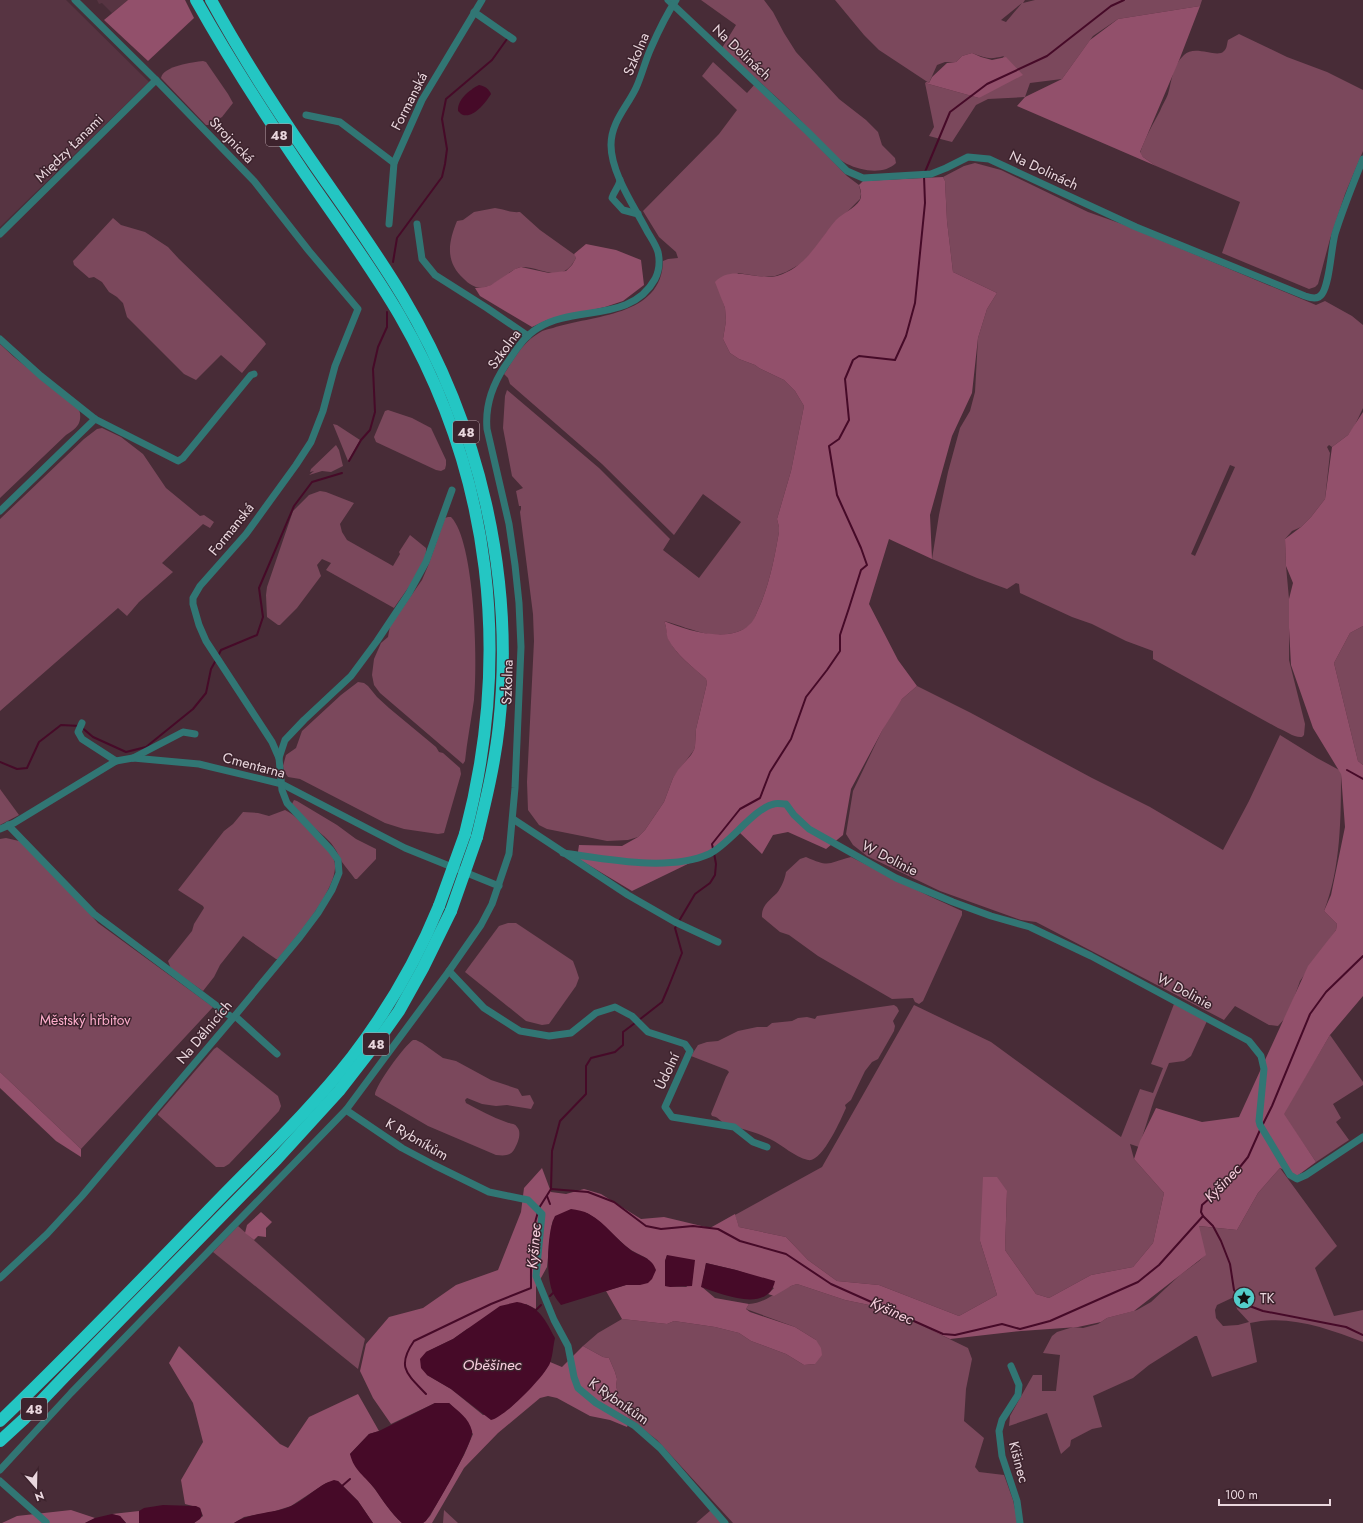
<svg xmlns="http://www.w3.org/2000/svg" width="1363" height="1523" font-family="Jost,sans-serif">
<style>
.built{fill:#573442}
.green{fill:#7b485c;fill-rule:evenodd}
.forest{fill:#92506b;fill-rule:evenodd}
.water{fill:#460a28}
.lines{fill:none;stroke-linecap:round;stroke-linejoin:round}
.stream{stroke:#460a28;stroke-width:2}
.street{stroke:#317674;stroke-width:7}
.highway{stroke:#24c6c3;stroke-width:12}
.highway-bridge{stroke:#24c6c3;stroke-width:12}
.labels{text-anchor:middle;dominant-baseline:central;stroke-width:3;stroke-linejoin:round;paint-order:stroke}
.shield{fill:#3d232d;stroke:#b6a1a9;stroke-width:1}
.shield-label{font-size:13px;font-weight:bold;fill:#ead7de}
.street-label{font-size:14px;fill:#ead7de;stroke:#3d232d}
.park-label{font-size:14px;fill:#fdaecc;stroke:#3d232d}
.poi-label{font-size:14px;fill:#ead7de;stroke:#3d232d;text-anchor:start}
.water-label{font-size:15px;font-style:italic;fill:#f8cfde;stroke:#3d232d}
</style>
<rect width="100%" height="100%" fill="#482c37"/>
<g class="built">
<path d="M0,0H66L149,82L0,227Z"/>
<path d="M97,0H128L112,13L102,3L99,4Z"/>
</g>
<g class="green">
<path d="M701,0H764L773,12L784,33L796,52L839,99L866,120L878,132L882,145L895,158L896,163C884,175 862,171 847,164C829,155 809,128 794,114C771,91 746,70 722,48L736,25Z"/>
<path d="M835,0H1025L1023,3L1035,0H1202L1200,6L1118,19L1093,36L1062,79L1030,83L1025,97L988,99L976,105L952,142L929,136L934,127L925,83L979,98L1004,56C989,60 986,58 972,53L962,56L956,62H945L937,65L929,83L879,50L864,35ZM1022,3L1006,22L1001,20Z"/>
<path d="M1239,34L1287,57L1327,72L1363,90V151L1345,194L1330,239L1318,284L1315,287L1309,289L1222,253L1240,202L1156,166L1143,157L1140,153C1145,138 1153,124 1160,111C1162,105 1166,100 1168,94C1172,80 1172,66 1184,55C1195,44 1217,59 1224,51C1227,49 1227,43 1228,40Z"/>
<path d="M203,61L206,62L228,94L233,103L222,117L208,125H206L161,78C163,66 193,62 203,61Z"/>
<path d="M713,62L747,93L755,84L784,111L847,176L859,185L861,194L860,199L827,232L814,250L802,263L786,272L775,276L764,277L738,273L722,299L725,308L726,321L723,339L730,353L739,359L755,365L759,368L784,380L795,391L804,406L791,471L777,519L779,527V532C774,560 769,587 757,612C755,617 754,622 750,625C740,634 721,636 708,634C693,631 679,625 664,621C667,627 666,634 669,640C677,656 693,667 706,679L707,683L696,729L695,746L694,750L673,778L664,802L645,830L638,837L628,840L607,841L547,829L539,825L528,810L527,782L534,641L533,614L520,512L521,509V506H519L516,491L523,488L512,476L503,428L505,396L507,390L599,468L670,539L663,550L699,578L741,522L703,494L674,535L602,464L510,384L508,378L504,374C514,359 523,342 539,333C543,330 549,329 553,328C592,315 662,317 663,261L668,259L678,258L676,252L659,237L643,211L719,134L737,110L702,76Z"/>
<path d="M975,163L1001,170L1088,212L1122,224L1316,305L1325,301L1352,316L1363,325V408L1354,427L1348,435L1332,447L1329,445L1327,447L1330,453L1325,499L1311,517L1301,527L1292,531L1285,539L1286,566L1289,599V660L1305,724L1304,735L1302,737C1294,738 1286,731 1278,728L1153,659V651L1126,641L1092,624L1072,617L1020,593L1019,584L1016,583L1007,589L977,578L932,559L939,515L948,472L960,428L970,411L975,392L978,338L987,309L997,293L953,272L947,221L945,181L943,177L964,166ZM1230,465L1235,467L1195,556L1191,554Z"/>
<path d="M495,208C504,209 510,213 520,212L540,230L575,255L576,258C561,286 544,267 522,267C510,268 498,285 485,287C476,289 470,285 464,279C445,262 448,243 457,221L463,220L474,212Z"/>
<path d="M113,218L121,225L145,232L168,247L179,259L264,341L266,344L242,373L221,355L196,380L184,374L127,317L123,303L117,297L109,292L102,282L94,277L89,278L74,265L73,261L75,259Z"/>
<path d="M0,344L14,357L79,409C83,423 77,428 66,435L0,498Z"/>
<path d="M388,410L412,418L431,428L446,460V465L445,469L441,471L436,470L376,442L374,437L385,411Z"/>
<path d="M333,424L337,425L360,440L348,461Z"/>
<path d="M102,428L121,437L143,454L166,488L200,516L204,515L214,522L210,528L203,524L162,563L173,572L139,602L127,616L118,608L0,711V519L84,439L97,429Z"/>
<path d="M336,445L339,450L343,466L331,472L322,471L309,475L314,471L310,472L311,469Z"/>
<path d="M320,491L326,492L354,503L340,524L342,532L347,540L393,566L400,554L399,552L410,535L426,548C428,563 403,595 394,608L326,570L331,563L322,559L317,565L321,576L297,608L280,625H278L267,617L266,595L267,587L293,511L309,495Z"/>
<path d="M448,517H451C475,541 478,665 474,700C471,721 467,741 465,761L463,764L380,693L374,685L372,675L374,659L381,643L388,637L390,626L422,580L428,566L445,518Z"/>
<path d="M1363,626V765L1358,761L1334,663L1350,633Z"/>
<path d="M358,682L364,683L368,686L377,697L389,708L436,747L439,752L443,753L460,768L461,774L444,833L438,834L404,829L385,823L300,779L288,777L284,771L283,766L286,755L296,748L302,731L341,695Z"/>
<path d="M917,686L971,713L1092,778L1150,807L1223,850L1249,801L1280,735L1317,758L1341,771C1341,818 1341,867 1324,911L1337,924L1336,930L1300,981L1288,1015L1278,1026L1269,1025L1235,1006L1224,1020L1036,922L1021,920L940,891L867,856L853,845L846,834L853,791L889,716L902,699Z"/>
<path d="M0,789L19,815L0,825Z"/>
<path d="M294,800L297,801L337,825L356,839L376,849V859L357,879H355C351,873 346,868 342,862C338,854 335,847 329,841C318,829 299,819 292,804Z"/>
<path d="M285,810C296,815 304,826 313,834C320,841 330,850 334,860C343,884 293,941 278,959H276L243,936L220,965L214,977L203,991L171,969L168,961L192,931L194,924L204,908L203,906L178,890L224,831L233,824L243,812L258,813L269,816Z"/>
<path d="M6,838L19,841L25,844L98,923L213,1007L81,1149L0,1072V839Z"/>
<path d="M806,857C831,868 827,863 851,857L929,896L962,911V915L923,1001L919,1004L915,1002L913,998L892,999L818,956L789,935L780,932L762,917C761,906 770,900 777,893C781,888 785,879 786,872L800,859Z"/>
<path d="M508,923H516L573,961L576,969L579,978L576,986L549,1024L542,1025L526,1021L465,972L499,926Z"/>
<path d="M1174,1004L1207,1021L1191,1056L1184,1061L1169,1063L1154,1100L1139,1147L1130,1144L1134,1159L1164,1193L1153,1243L1133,1267L1091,1275L1049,1298L1036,1294L1005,1250L1007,1191L980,1241L997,1295L959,1316L879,1285L837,1281L808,1260L786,1237L739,1227L735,1215L822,1167L914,1005L991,1042L1121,1137L1140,1089L1153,1093L1163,1068L1151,1064Z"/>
<path d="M894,1005L897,1007L899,1011L893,1021L895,1026L894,1031L878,1059L872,1062L865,1071L851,1100L845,1105L846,1108C841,1119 822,1163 808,1160C794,1157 783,1145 770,1139C760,1134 750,1131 739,1128C735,1126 728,1126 724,1123C719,1120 718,1117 712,1116L711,1114L726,1077L729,1072L727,1070L691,1056L698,1045L707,1042L718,1041L738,1031L757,1027H767L772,1023L792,1021L798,1018L807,1017L815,1019L817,1016Z"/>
<path d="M1330,1035L1363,1082V1085L1333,1104L1341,1118L1336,1122L1349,1140L1316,1162L1283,1114Z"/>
<path d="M413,1040H416L422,1043L443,1058L456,1061L491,1080L518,1089L522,1096L530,1095L534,1103L531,1109L507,1105L496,1106L482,1104L467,1098L465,1100L466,1103C479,1110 492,1117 506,1122C510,1124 515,1123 517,1127C522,1132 518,1143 515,1148C511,1156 505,1156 496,1155L428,1126L375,1095C374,1087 405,1045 413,1040Z"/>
<path d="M217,1047L278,1096L281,1106L279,1111L229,1164L224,1167H216L158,1115V1114L214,1049Z"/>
<path d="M1280,1168L1337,1246L1315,1268L1334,1316L1363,1310V1342C1327,1328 1288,1314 1250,1323L1257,1362L1212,1377L1197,1336H1195L1149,1365L1133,1378L1093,1396L1102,1427L1092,1429L1071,1440L1070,1446L1061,1454L1047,1413L1009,1426L1010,1416L1033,1375H1042V1391H1056L1060,1355L1043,1353L1052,1336L1057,1332L1073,1327L1083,1328L1098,1324L1107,1318L1137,1310L1151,1302L1180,1275L1199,1261L1205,1255L1198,1226L1237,1230L1258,1193ZM1234,1297L1237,1309L1249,1322L1238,1325L1223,1326L1216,1318L1215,1310L1217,1305Z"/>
<path d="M238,1226L365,1339L358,1369L213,1252Z"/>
<path d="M797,1284L845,1300L869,1305L918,1323L937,1333L968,1348L972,1359L966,1389L964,1421L984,1438L975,1467L979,1472L1004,1475L1013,1500L1018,1523H733L657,1440L630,1419L621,1404L616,1386L617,1379L615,1372L609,1358L603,1357L583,1346L598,1333L622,1319L667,1324L674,1321L715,1327L739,1333L751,1341L786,1354L804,1365L815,1364L816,1340L795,1327L746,1309L749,1304C767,1303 780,1288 797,1284Z"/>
<path d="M444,1510L458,1523H443Z"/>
<path d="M711,1510L723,1523H696Z"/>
</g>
<g class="forest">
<path d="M128,0H185L194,18L148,61L104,20Z"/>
<path d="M1200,6L1180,58L1140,152L1143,157L1156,166L1017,106L1025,97L1062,79L1090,40L1118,19Z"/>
<path d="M972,53L981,57L992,60L1006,57L1023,75L979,98L925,83L927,82L929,83L932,77L947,63L956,62L962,56Z"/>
<path d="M943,177L945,181L947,221L953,272L997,293L987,309L978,338L972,393L952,436L930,515L932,559L889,539L869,604L898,660L917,686L902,699L883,729L851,789L843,835L826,849L788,832L773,835L762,854L739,832L696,860L632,891L577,858L579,845L622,846L638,837L645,830L664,802L673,778L678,770L691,755L694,750L695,746L696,729L707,683L706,679C693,667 676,655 668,639C666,634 667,627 664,621C686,630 729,644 749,625C753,622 755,617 757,612C769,587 774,560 779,532V527L777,519L791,471L804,406L795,391L784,380L759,368L755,365L739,359L730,353L723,339L726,321L725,308L715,282C731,264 757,281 777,276C807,267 817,242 836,220C843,213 854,209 860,200C862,196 861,190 859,185L863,181Z"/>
<path d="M586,244L616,250L641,260L644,285L623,301L605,307L547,320L532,327L480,296L475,288L485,287L491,285L515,269L521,267L549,273L566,271L572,265L576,258L574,254Z"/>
<path d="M1363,412V626L1350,633L1334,663L1358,761L1363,765V996L1330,1035L1284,1114L1316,1162L1297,1176L1280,1168L1258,1193L1237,1230L1199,1226L1206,1255L1134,1311L1107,1318L1101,1322L1078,1327L1021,1331L950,1339L937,1333L918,1323L869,1305L845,1300L797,1284L791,1286L774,1296L768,1294L774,1288L748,1274L736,1270L706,1263L702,1287L715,1298L749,1304L746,1309L750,1312L795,1327L816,1340L821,1348L822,1355L815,1364L804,1365L786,1354L751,1341L739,1333L715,1327L674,1321L667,1324L622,1319L606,1291L626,1285H640L648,1259C643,1256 636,1253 631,1250C615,1238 604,1223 587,1213L553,1220L551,1228L547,1267L536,1287V1309L526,1304L467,1329L453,1339L426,1352L427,1375L451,1389L483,1415L509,1409L544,1372L550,1362L562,1367L583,1346L603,1357L609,1358L615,1372L617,1379L616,1386L621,1404L630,1419L627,1427L610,1420L590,1416L557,1398L548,1396L540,1398L498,1433L464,1468L432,1523H423L430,1516L464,1455L473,1434L454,1408L449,1403H435L391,1424L373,1398L360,1371L366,1344L389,1317L423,1308L456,1285L498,1270L521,1212L524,1188L542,1168L551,1192L566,1194L584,1189L601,1194L641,1219L664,1217L710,1228L735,1214L739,1227L786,1237L808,1260L837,1281L879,1285L959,1316L997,1295L980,1241L983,1177H997L1007,1191L1005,1250L1036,1294L1049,1298L1091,1275L1133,1267L1153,1243L1164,1193L1134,1159L1140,1141L1156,1108L1202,1122L1239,1117L1308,966L1336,930L1337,924L1324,911L1331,895L1345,827L1341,774L1313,728L1291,665L1289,628V599L1293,583L1286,566L1285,539L1301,527L1311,517L1325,499L1332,447L1348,435ZM667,1255L687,1287L665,1286V1261Z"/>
<path d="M0,1072L81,1149V1157L56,1141L0,1088Z"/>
<path d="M261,1212L272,1222L266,1228V1237L258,1236L254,1240L245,1233L247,1225Z"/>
<path d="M179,1346L280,1444L288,1448L309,1417L358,1394L379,1431L369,1434L350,1454C358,1466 365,1477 374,1488C383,1500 391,1513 402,1523H373L358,1501L338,1481L326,1483L291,1506L272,1512L244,1517L234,1523H194L203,1516L200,1508L185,1504L181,1480L203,1442L193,1403L169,1363Z"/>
<path d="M71,1510L95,1518L85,1523H2L17,1516Z"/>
<path d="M139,1511V1523H126L120,1516L112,1514Z"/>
</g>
<g class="water">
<path d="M479,85C485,86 489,89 491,94C486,102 474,118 463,115C461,114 460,113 458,111C457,100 469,90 479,85Z"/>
<path d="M571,1209C577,1210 584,1211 589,1214C606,1223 616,1240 632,1251C642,1257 652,1258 656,1270L652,1279L648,1283L640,1285H626L561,1305C559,1302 556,1299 554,1295C545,1279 547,1231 555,1216Z"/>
<path d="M667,1255L695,1260L692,1286L670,1287L665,1286V1261Z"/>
<path d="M706,1263L736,1270L775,1281C768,1314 722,1294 701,1287Z"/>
<path d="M517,1302C540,1306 545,1320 555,1338C553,1346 553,1355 550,1363C545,1376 505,1417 491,1420L451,1389L427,1375L421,1368L420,1359L426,1352L453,1339L500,1306Z"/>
<path d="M435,1403H449C458,1411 469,1418 472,1431C475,1440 434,1511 426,1521L423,1523H402C391,1513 383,1501 375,1489C365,1476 354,1471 350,1454L369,1434L379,1431Z"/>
<path d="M334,1480L338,1481L358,1501L373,1523H234C250,1512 271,1514 289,1507C306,1500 317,1485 334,1480Z"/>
<path d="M163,1505L196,1506L200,1508L202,1515L200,1519L194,1523H139V1511L144,1508Z"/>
<path d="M112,1514L120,1516L126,1523H85L95,1518Z"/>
</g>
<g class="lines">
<g class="stream">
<path d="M925,172L950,112L987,84L1047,56L1111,6L1124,0"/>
<path d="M393,262L397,238L442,177L445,164L447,149L442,119L446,99L492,60L507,39"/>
<path d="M349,461L361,440L370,430L375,412L373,369L378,347L387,327V312"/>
<path d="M218,656L221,650L257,635L263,617L259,588L294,506L312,482L342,473"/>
<path d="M0,762L17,769L27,768L39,742L61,725L80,726L93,737L126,752L146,747L193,709L206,693L211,669L216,660"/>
<path d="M1347,770L1363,779"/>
<path d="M713,849L712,844L740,809L760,798L770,772L791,739L806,697L827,670L840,651V635L849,608L861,570L867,565L861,548L837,495L829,446L839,439L849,420L845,379L853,360L859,356L895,360L906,336L915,303L925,203L924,176"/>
<path d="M679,921L695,894L710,883L715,875L716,864L714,853"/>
<path d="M639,1020L662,1002L668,988L682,953L675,928L677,925"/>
<path d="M1263,1124L1272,1106L1310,1014L1326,992L1363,956"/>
<path d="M551,1189L552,1151L560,1121L586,1094V1066L591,1058L615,1052L623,1045V1032L635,1023"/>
<path d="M547,1196L550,1204"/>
<path d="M539,1208L551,1189L588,1192L614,1202L646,1226L661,1229L693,1226L718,1229L740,1241L786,1254L831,1284L943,1334L955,1335L1002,1324L1020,1329L1050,1321L1138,1282L1159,1265L1203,1216L1201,1212L1202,1205L1227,1183L1248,1157L1260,1130"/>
<path d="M1203,1216L1213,1226L1221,1241L1230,1264L1234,1290L1244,1304L1263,1311L1346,1327L1363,1335"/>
<path d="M550,1296L554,1292"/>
<path d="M535,1311L541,1305"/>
<path d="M426,1394C407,1374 396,1367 414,1341L491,1304L531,1288C531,1263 530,1236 538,1212"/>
<path d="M342,1486L350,1479"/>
</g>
<g class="street">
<path d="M75,0L156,80L254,181L309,251L358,309L335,366L323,411L311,442L296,465L246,534L200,586L193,598V604L199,625L206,641L272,742L279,758"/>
<path d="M668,0L807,131L847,171L863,178L931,174L946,168L968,157L989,159L1136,227L1305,296C1311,298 1318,300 1322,294C1330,282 1331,249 1335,234C1343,208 1353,184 1363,159"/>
<path d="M474,12L513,39"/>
<path d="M306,115L340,122L394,163"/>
<path d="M620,180C619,187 614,191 612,198L623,210L638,214"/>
<path d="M389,224L394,163L422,100L482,0"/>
<path d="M417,224L422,259L435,275L487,308L528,336"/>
<path d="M0,234L156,80"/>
<path d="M0,339L41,376L95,419L178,461L183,458L251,375L254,374"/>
<path d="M0,511L95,419"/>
<path d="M82,723L78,732L82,739L116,761"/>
<path d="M133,758L183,732L195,734"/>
<path d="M513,819L628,895L675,922L718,942"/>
<path d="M8,825L94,914L233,1018"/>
<path d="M0,829L14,823L116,761L133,758L199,764L282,784L405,848L499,886"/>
<path d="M563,853C607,859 668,872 709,854C730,844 754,808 774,804C777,803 782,804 786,804L794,815L809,829L896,878L953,902L991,916L1030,927L1091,956L1249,1041L1261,1056L1264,1069L1259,1121L1260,1125L1290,1175L1297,1179L1306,1175L1363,1137"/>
<path d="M449,971L484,1008L520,1031L549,1036L571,1033L596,1013L615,1007L632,1016L648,1032L685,1044L690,1051L665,1107L672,1117L734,1127L753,1142L767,1147"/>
<path d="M235,1016L277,1054"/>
<path d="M346,1110L402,1148L434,1165L489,1192L528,1200L542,1214L536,1276L554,1320L568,1346L574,1377L578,1388L596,1403L635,1426L660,1448L725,1523"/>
<path d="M0,1278L47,1234L82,1196L233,1018L300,937L318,913L332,890L339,873L338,860L331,850L287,803L282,790L279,758L285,740L304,720L351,676L377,641L409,593L426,562L452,490"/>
<path d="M1011,1366L1019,1385L1018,1395L1002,1420L999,1431L1002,1456L1017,1501L1020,1523"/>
<path d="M0,1470L71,1393L346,1110L449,971L481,925L492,904L509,854L515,788L521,647L519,603L515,565L509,524L487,429C485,406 493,384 505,366C515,352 523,337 538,328C574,305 631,323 655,279C659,271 660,261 658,252C656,245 651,238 647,231C634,206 611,173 611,145C611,122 627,107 636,88C642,75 645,61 651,48C658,32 666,15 676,0"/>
<path d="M0,1481L46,1522"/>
</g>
<g class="highway">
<path d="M196,0C229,59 265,115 303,171C336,219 371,266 400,316C492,475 512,656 465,834"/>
<path d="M211,0C241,55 275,108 311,160C342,205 375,250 403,297C480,426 515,576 499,725C495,763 486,800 477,837"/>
<path d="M0,1421C71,1353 139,1282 207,1212C256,1161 309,1112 352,1057C387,1011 417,960 439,906"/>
<path d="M0,1441L24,1419L67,1374L277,1159L339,1091L377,1042L399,1011L423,968L451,911"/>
</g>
<g class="highway-bridge">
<path d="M439,906L465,834"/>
<path d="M451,911L477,837"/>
</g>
</g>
<defs>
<g id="sight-disc" transform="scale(1.15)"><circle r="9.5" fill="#53cdca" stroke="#3d232d"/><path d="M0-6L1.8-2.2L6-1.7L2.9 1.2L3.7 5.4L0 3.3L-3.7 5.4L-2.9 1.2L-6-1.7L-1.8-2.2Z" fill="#111"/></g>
</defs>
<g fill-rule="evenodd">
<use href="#sight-disc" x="1244" y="1298"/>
</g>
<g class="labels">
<g class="shield">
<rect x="266" y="124" width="26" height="22" rx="3"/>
<rect x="453" y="421" width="26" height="22" rx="3"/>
<rect x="363" y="1033" width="26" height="22" rx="3"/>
<rect x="21" y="1398" width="26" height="22" rx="3"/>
</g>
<g class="shield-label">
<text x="279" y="135">48</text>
<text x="466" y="432">48</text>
<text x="376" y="1044">48</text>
<text x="34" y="1409">48</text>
</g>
<g class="street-label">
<text transform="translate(742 52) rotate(43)">Na Dolinách</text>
<text transform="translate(636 54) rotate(-67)">Szkolna</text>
<text transform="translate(409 101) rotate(-63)">Formanská</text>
<text transform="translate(232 140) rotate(46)">Strojnická</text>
<text transform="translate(69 148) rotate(-45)">Między Łanami</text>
<text transform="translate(1044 170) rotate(25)">Na Dolinách</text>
<text transform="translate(504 349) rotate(-54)">Szkolna</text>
<text transform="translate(231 529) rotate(-51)">Formanská</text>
<text transform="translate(507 682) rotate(-88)">Szkolna</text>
<text transform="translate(254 765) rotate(15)">Cmentarna</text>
<text transform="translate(890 858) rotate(27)">W Dolinie</text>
<text transform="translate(1185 991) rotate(28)">W Dolinie</text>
<text transform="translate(204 1032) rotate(-50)">Na Dělnicích</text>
<text transform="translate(667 1071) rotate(-65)">Údolní</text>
<text transform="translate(417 1139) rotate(30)">K Rybníkům</text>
<text transform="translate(619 1401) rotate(35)">K Rybníkům</text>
<text transform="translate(1019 1462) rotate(75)">Kišinec</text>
</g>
<g class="park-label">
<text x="85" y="1020">Městský hřbitov</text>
</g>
<g class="poi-label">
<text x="1260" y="1298">TK</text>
</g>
<g class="water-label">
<text transform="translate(1223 1183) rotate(-46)">Kyšinec</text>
<text transform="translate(534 1246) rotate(-85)">Kyšinec</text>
<text transform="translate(892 1311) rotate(24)">Kyšinec</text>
<text x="492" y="1365">Oběšinec</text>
</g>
</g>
<g transform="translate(36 1487) rotate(160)" stroke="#3d232d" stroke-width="3" paint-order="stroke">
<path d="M0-3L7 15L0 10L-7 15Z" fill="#ead7de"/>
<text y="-6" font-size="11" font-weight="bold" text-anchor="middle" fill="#ead7de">N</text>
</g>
<path d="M1219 1499v6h111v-6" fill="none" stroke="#ead7de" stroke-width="2"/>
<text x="1225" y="1499" font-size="12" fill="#ead7de" stroke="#3d232d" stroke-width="3" paint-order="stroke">100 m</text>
</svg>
